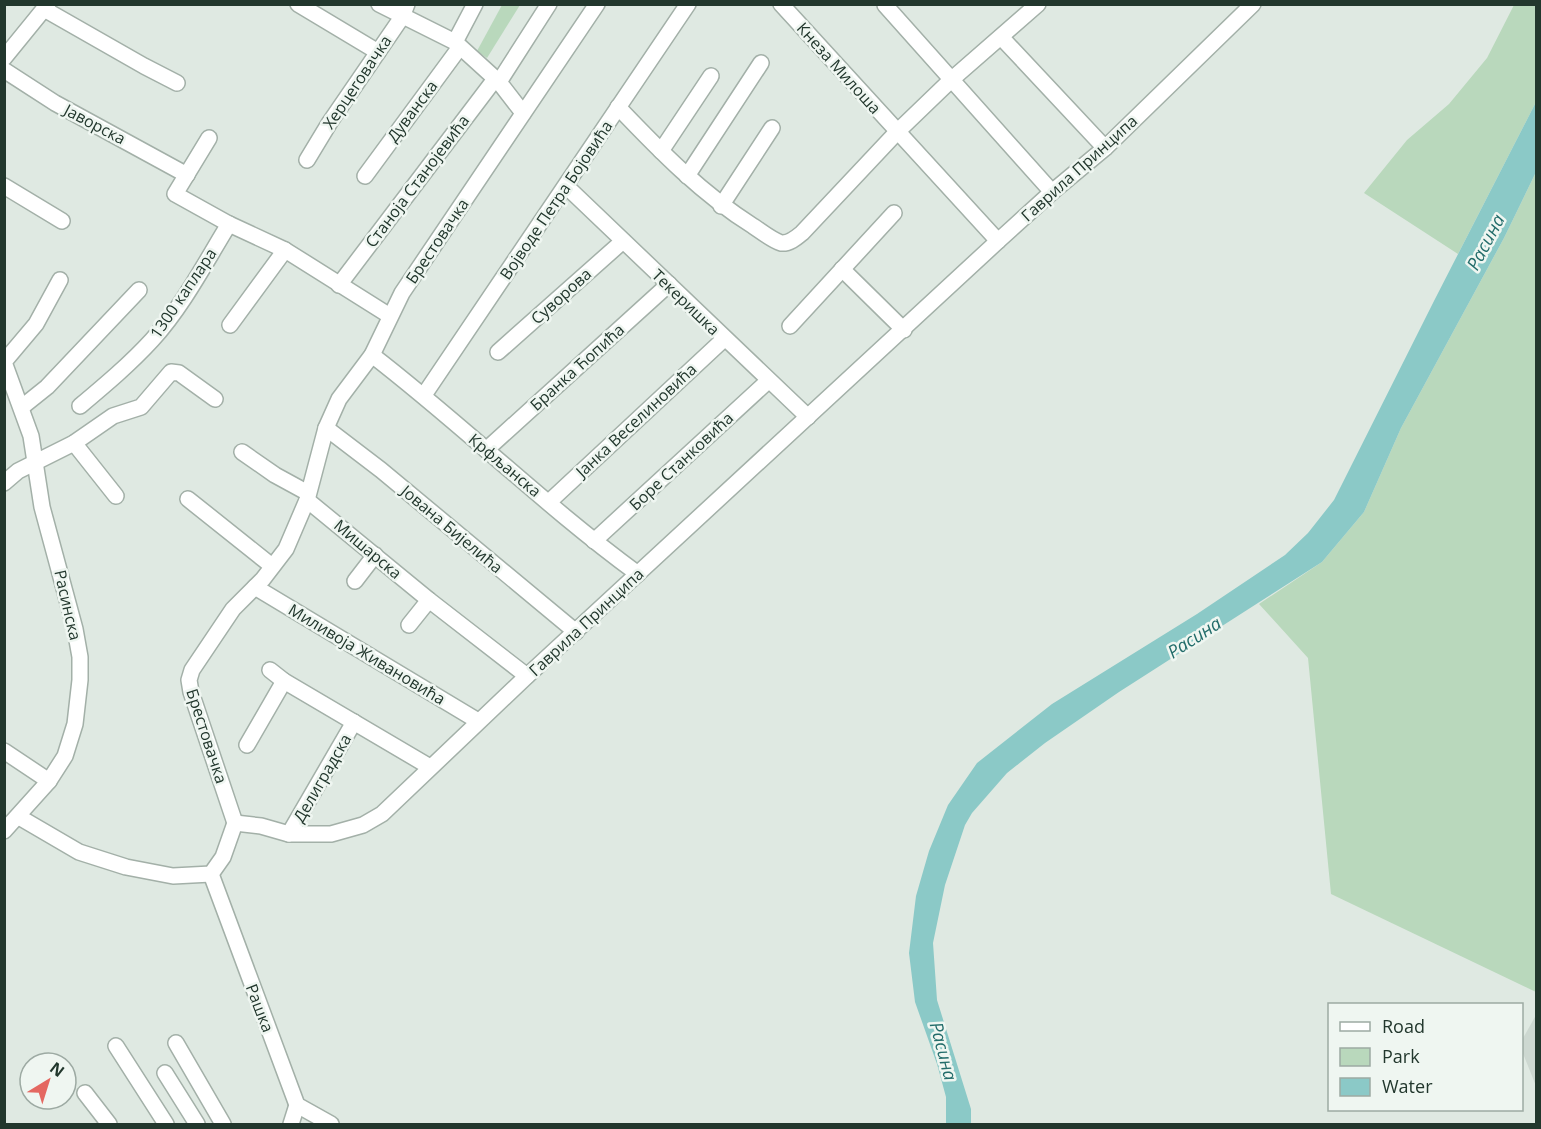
<svg xmlns="http://www.w3.org/2000/svg" width="1541" height="1129" font-family="'Open Sans',sans-serif">
<style>
.built{fill:#cdd8d1}
.green{fill:#b9d8bc}
.water{fill:#8bc9c7}
.lines{fill:none;stroke-linecap:round;stroke-linejoin:round}
.minor-casing{stroke:#a3b0a8;stroke-width:18}
.minor{stroke:#fff;stroke-width:15}
.labels{text-anchor:middle;dominant-baseline:central;stroke-width:5;stroke-linejoin:round;paint-order:stroke}
.street-label{font-size:16px;fill:#22372d;stroke:#eff6f1}
.water-label{font-size:18px;font-style:italic;fill:#226c6a;stroke:#eff6f1}
</style>
<rect width="100%" height="100%" fill="#dfe9e2"/>
<path class="built" d="M1536,1015V1086L1522,1051V1040Z"/>
<g class="green">
<path d="M502,5H520L487,58L477,51Z"/>
<path d="M1514,5H1536V102L1458,254L1364,193L1407,140L1449,104L1487,58Z"/>
<path d="M1536,172V992L1331,894L1308,658L1259,604L1322,562L1364,512L1401,428L1504,238Z"/>
</g>
<path class="water" d="M1536,102V172L1504,238L1401,428L1364,512L1322,562L1119,692L1045,743L1007,773L972,813L965,825L945,885L933,943L937,1000L971,1109V1124H946V1097L937,1064L915,1002L909,953L916,896L929,851L948,805L977,763L1052,704L1197,614L1285,555L1308,533L1334,500L1435,299Z"/>
<g class="lines">
<g class="minor-casing">
<g id="minor">
<path d="M298,4L378,52"/>
<path d="M379,4L455,42L499,82L523,113"/>
<path d="M781,4L998,241"/>
<path d="M885,5L1052,192"/>
<path d="M44,9L144,66L177,83"/>
<path d="M1001,37L1105,148"/>
<path d="M455,42L475,4"/>
<path d="M4,58L48,4"/>
<path d="M4,70L55,103L187,175"/>
<path d="M499,82L549,4"/>
<path d="M618,107C660,151 702,194 753,226C762,232 772,240 781,243C789,244 796,238 802,233L897,132L951,80L1038,4"/>
<path d="M209,138L175,194L229,224L285,250L390,316"/>
<path d="M661,151L711,76"/>
<path d="M307,160L330,122L402,17L407,4"/>
<path d="M365,176L460,47"/>
<path d="M687,176L761,63"/>
<path d="M4,186L62,221"/>
<path d="M566,186L808,417"/>
<path d="M721,206L772,128"/>
<path d="M842,269L904,330"/>
<path d="M339,285L495,79"/>
<path d="M230,325L285,250"/>
<path d="M790,326L894,213"/>
<path d="M498,352L623,241"/>
<path d="M372,355C463,425 545,506 638,574"/>
<path d="M424,395L688,4"/>
<path d="M80,406C105,385 130,364 152,340C183,306 205,263 229,224"/>
<path d="M22,407L47,387L139,290"/>
<path d="M326,428L381,470L576,632"/>
<path d="M74,443L116,496"/>
<path d="M486,450L669,284"/>
<path d="M242,452L275,475L308,493"/>
<path d="M4,483L18,471L74,443L113,416L141,407L171,372L179,373L215,399"/>
<path d="M188,499L272,566"/>
<path d="M307,500L429,600L527,676"/>
<path d="M549,502L724,339"/>
<path d="M594,541L768,381"/>
<path d="M355,581L375,555"/>
<path d="M255,587L478,721"/>
<path d="M409,625L429,600"/>
<path d="M270,670L284,681L430,767"/>
<path d="M247,745L284,681"/>
<path d="M4,751L49,781"/>
<path d="M19,817L79,852L126,867L173,876L211,874L223,857L235,823"/>
<path d="M235,823L261,826L289,834H331L363,825L382,814L527,676L998,241L1052,192L1105,148L1253,4"/>
<path d="M235,823L191,692L189,680L192,670L233,609L263,579L286,549L307,500L326,428L339,399L372,355L402,293L597,4"/>
<path d="M4,831L49,781L65,756L75,724L80,680V657L75,629L42,507L31,436L4,362L36,324L60,280"/>
<path d="M289,834L354,722"/>
<path d="M211,874L297,1105L331,1124"/>
<path d="M176,1043L223,1124"/>
<path d="M116,1046L166,1124"/>
<path d="M165,1073L197,1124"/>
<path d="M85,1093L109,1124"/>
<path d="M291,1124L297,1105"/>
</g>
</g>
<use href="#minor" class="minor"/>
</g>
<g class="labels">
<g class="street-label">
<text transform="translate(839 68) rotate(48)">Кнеза Милоша</text>
<text transform="translate(357 82) rotate(-56)">Херцеговачка</text>
<text transform="translate(412 111) rotate(-53)">Дуванска</text>
<text transform="translate(95 124) rotate(28)">Јаворска</text>
<text transform="translate(1079 168) rotate(-42)">Гаврила Принципа</text>
<text transform="translate(417 181) rotate(-53)">Станоја Станојевића</text>
<text transform="translate(556 200) rotate(-56)">Војводе Петра Бојовића</text>
<text transform="translate(437 241) rotate(-56)">Брестовачка</text>
<text transform="translate(183 293) rotate(-56)">1300 каплара</text>
<text transform="translate(561 296) rotate(-42)">Суворова</text>
<text transform="translate(686 302) rotate(44)">Текеришка</text>
<text transform="translate(577 367) rotate(-42)">Бранка Ћопића</text>
<text transform="translate(636 420) rotate(-43)">Јанка Веселиновића</text>
<text transform="translate(681 461) rotate(-43)">Боре Станковића</text>
<text transform="translate(505 465) rotate(40)">Крфљанска</text>
<text transform="translate(452 529) rotate(40)">Јована Бијелића</text>
<text transform="translate(368 549) rotate(40)">Мишарска</text>
<text transform="translate(68 605) rotate(77)">Расинска</text>
<text transform="translate(586 622) rotate(-43)">Гаврила Принципа</text>
<text transform="translate(367 654) rotate(31)">Миливоја Живановића</text>
<text transform="translate(207 736) rotate(72)">Брестовачка</text>
<text transform="translate(322 778) rotate(-60)">Делиградска</text>
<text transform="translate(260 1008) rotate(69)">Рашка</text>
</g>
<g class="water-label">
<text transform="translate(1485 242) rotate(-62)">Расина</text>
<text transform="translate(1194 637) rotate(-33)">Расина</text>
<text transform="translate(944 1051) rotate(75)">Расина</text>
</g>
</g>
<rect width="1541" height="1129" fill="none" stroke="#22372d" stroke-width="12"/>
<rect x="1328" y="1003" width="195" height="108" fill="#eff6f1" stroke="#9daaa3" stroke-width="1.5"/>
<rect x="1340" y="1022" width="30" height="9" fill="#ffffff" stroke="#9daaa3" stroke-width="1.5"/>
<text x="1382" y="1033" font-size="18" fill="#22372d">Road</text>
<rect x="1340" y="1048" width="30" height="18" fill="#b9d8bc" stroke="#9daaa3" stroke-width="1.5"/>
<text x="1382" y="1063" font-size="18" fill="#22372d">Park</text>
<rect x="1340" y="1078" width="30" height="18" fill="#8bc9c7" stroke="#9daaa3" stroke-width="1.5"/>
<text x="1382" y="1093" font-size="18" fill="#22372d">Water</text>
<g transform="translate(48 1081) rotate(38)"><circle r="28" fill="#eff6f1" stroke="#9daaa3" stroke-width="1.5"/>
<path d="M0-4.5L10 22L0 15L-10 22Z" fill="#e46861"/>
<text y="-9" font-size="16" font-weight="bold" text-anchor="middle" fill="#22372d">N</text>
</g>
</svg>
